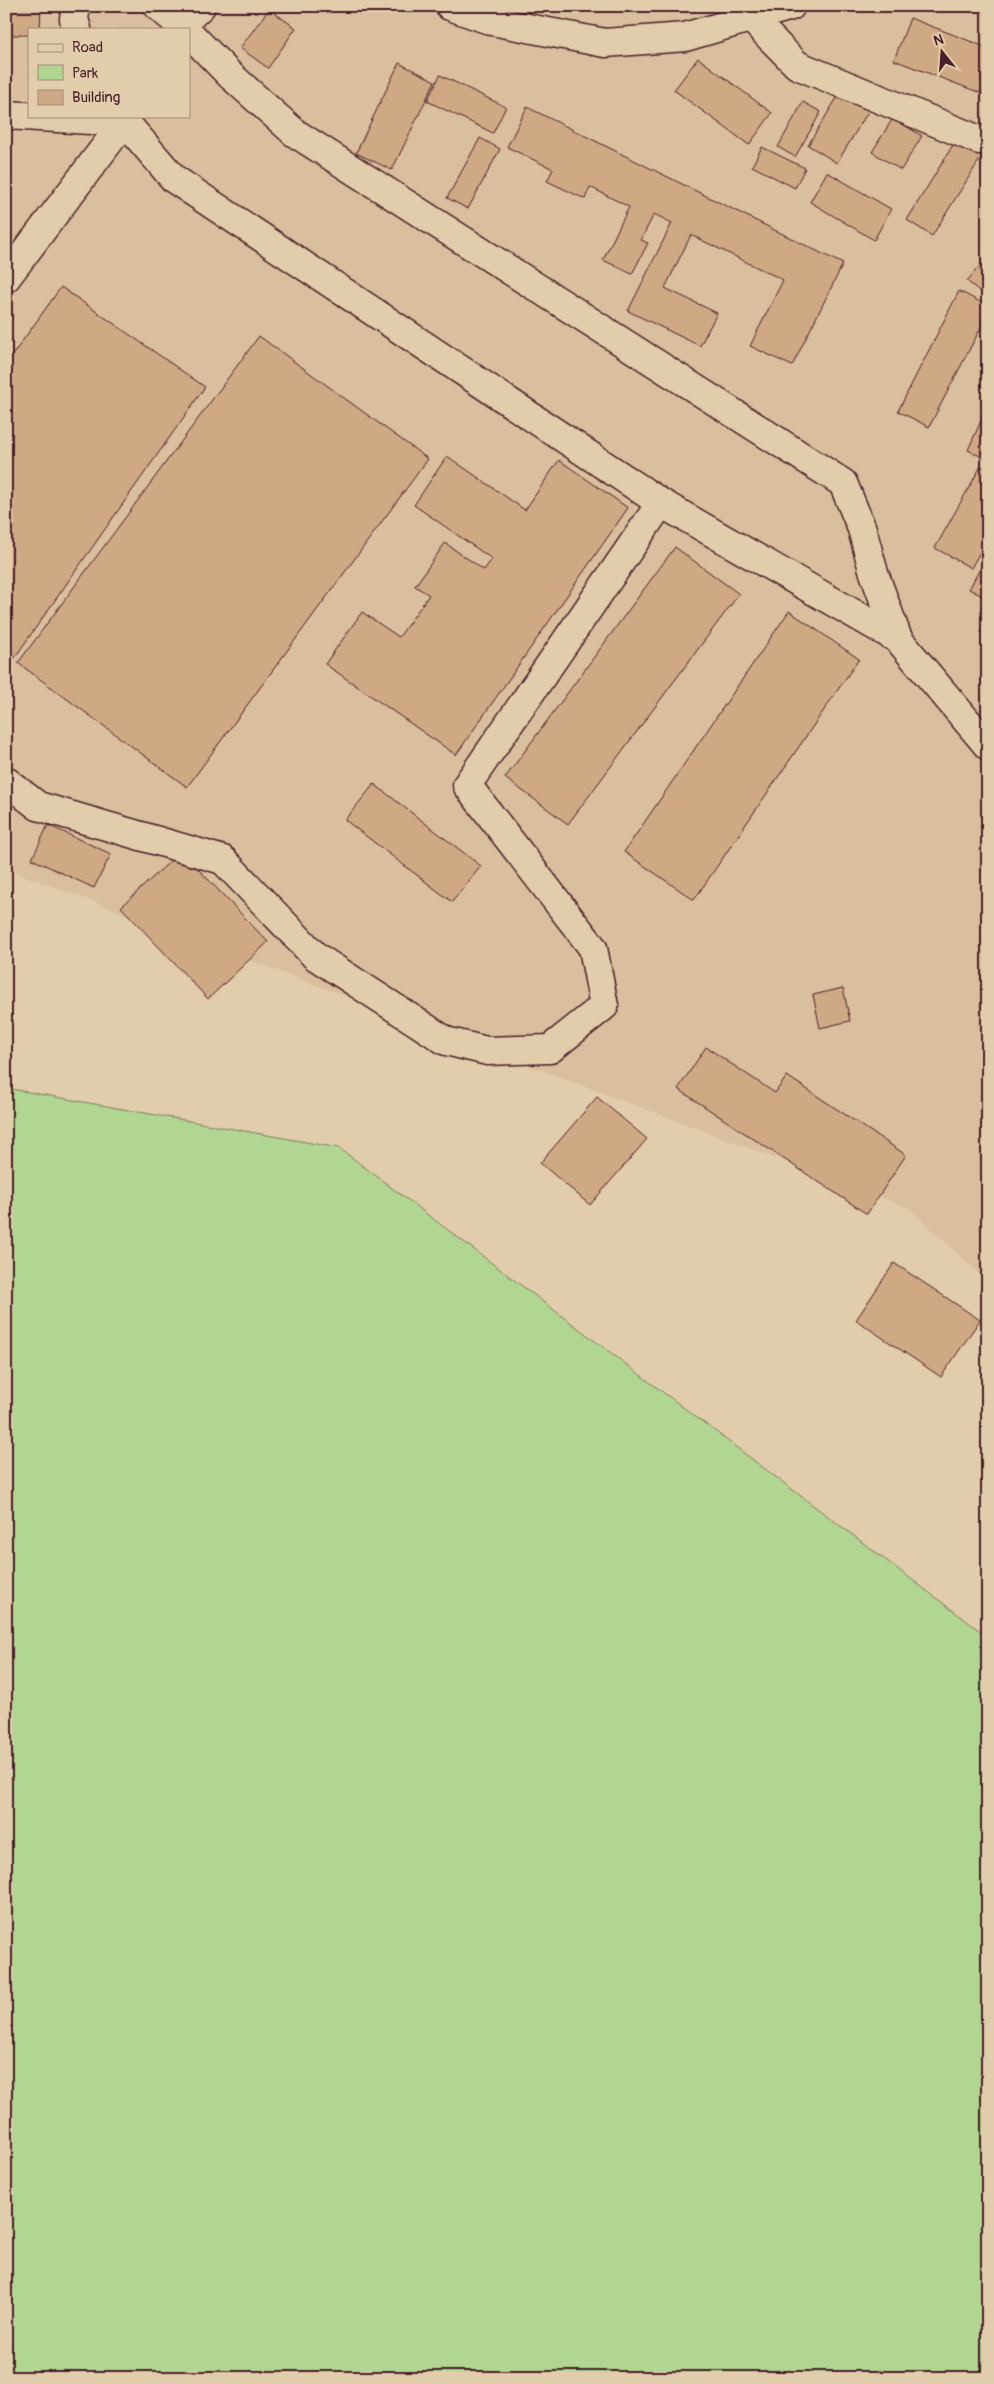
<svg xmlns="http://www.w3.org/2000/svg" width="994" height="2384" font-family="Pangolin,sans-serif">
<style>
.built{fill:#d9bf9d;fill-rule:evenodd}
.green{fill:#b1d692;stroke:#7e7a5e}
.building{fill:#cfa884;stroke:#4a1f2b}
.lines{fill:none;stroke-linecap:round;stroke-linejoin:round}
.minor-casing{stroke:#4a1f2b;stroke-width:31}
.minor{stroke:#e1cdab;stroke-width:28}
</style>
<rect width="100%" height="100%" fill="#e1cdab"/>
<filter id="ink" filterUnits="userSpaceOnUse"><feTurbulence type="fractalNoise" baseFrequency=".02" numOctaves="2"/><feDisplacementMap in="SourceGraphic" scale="10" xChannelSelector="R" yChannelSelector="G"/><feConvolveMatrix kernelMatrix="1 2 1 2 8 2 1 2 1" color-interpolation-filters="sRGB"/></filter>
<g filter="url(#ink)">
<path class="built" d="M6,6H988V1282L909,1208L6,869ZM29,29H189V116H29Z"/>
<path class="green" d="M6,1088L339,1148L988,1637V2378H6Z"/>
<g class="building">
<path d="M6,6H41L40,29H29V35H6Z"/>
<path d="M269,9L296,28L268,68L240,48Z"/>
<path d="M910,18L988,48V83L983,94L894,60Z"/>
<path d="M698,58L772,113L749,145L674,90Z"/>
<path d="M399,63L435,81L392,170L356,153Z"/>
<path d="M440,75L506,107L493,133L427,101Z"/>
<path d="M840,93L869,110L837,163L808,145Z"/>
<path d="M803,102L821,112L795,157L778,147Z"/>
<path d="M527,107L843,264L792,366L750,346L783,280L691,235L665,288L717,313L700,346L628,311L672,223L654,214L641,240L648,243L632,274L603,260L629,207L590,187L585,199L547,181L553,169L507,147Z"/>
<path d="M893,118L922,136L901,170L872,152Z"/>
<path d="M480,138L500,149L468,209L447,198Z"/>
<path d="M956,140L982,156L932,236L907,220Z"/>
<path d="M762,147L805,168L795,188L752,166Z"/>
<path d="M827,172L891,209L874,240L810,202Z"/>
<path d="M988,256V298L967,281Z"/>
<path d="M61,287L205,387L13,660L6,656V364Z"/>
<path d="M959,291L988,306V314L929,427L898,411Z"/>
<path d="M259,336L428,459L187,787L18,663Z"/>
<path d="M988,405V460L968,450Z"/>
<path d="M447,456L525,510L559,460L628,508L456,755L325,664L362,612L399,637L429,595L415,586L445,543L484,570L492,559L414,505Z"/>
<path d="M981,466L988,469V538L971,568L935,548Z"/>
<path d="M675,547L739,594L568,824L505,778Z"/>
<path d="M988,554V599L969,589Z"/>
<path d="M789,611L859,659L694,900L624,852Z"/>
<path d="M374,784L481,866L452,902L345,820Z"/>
<path d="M48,825L111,854L94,888L32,859Z"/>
<path d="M181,851L268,942L208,999L121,907Z"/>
<path d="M843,988L850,1021L820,1028L813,995Z"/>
<path d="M706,1047L775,1093L787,1076L906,1155L867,1214L678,1089Z"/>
<path d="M597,1097L647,1139L590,1205L540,1163Z"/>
<path d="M894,1263L980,1320L941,1377L856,1320Z"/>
</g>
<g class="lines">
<g class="minor-casing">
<g id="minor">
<path d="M76,6L74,19L77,29"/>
<path d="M158,6L185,29"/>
<path d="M450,6L492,21L605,43L685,37L791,6"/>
<path d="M751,18L797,65L979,140"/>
<path d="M181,25L201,6"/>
<path d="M189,33L230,75L295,133L843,483L862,529L874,573L898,639L988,746"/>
<path d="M6,115L124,122"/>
<path d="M120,116L174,179L661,503L898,639"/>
<path d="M6,278L124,122"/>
<path d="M6,781L38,806L223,860L315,956L446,1041L487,1051L550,1049L604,1006L593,948L467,785L661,503"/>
</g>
</g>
<use href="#minor" class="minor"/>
</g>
</g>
<rect width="994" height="2384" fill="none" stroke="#e1cdab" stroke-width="25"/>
<rect x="12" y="12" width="969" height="2359" fill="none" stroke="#4a1f2b" stroke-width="2" filter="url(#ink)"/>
<rect x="28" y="28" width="162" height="90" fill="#e1cdab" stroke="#a58778"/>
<rect x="38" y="44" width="25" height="8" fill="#e1cdab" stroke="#a58778"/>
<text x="72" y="52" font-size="15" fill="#4a1f2b">Road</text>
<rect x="38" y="65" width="25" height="15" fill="#b1d692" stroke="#a58778"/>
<text x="72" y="78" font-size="15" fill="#4a1f2b">Park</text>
<rect x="38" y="90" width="25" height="15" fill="#cfa884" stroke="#a58778"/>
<text x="72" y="102" font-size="15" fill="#4a1f2b">Building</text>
<g transform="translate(942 52) rotate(343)" stroke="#e1cdab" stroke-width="4" paint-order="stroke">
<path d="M0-4L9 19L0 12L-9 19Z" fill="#4a1f2b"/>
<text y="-8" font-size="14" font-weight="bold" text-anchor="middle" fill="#4a1f2b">N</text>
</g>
</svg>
